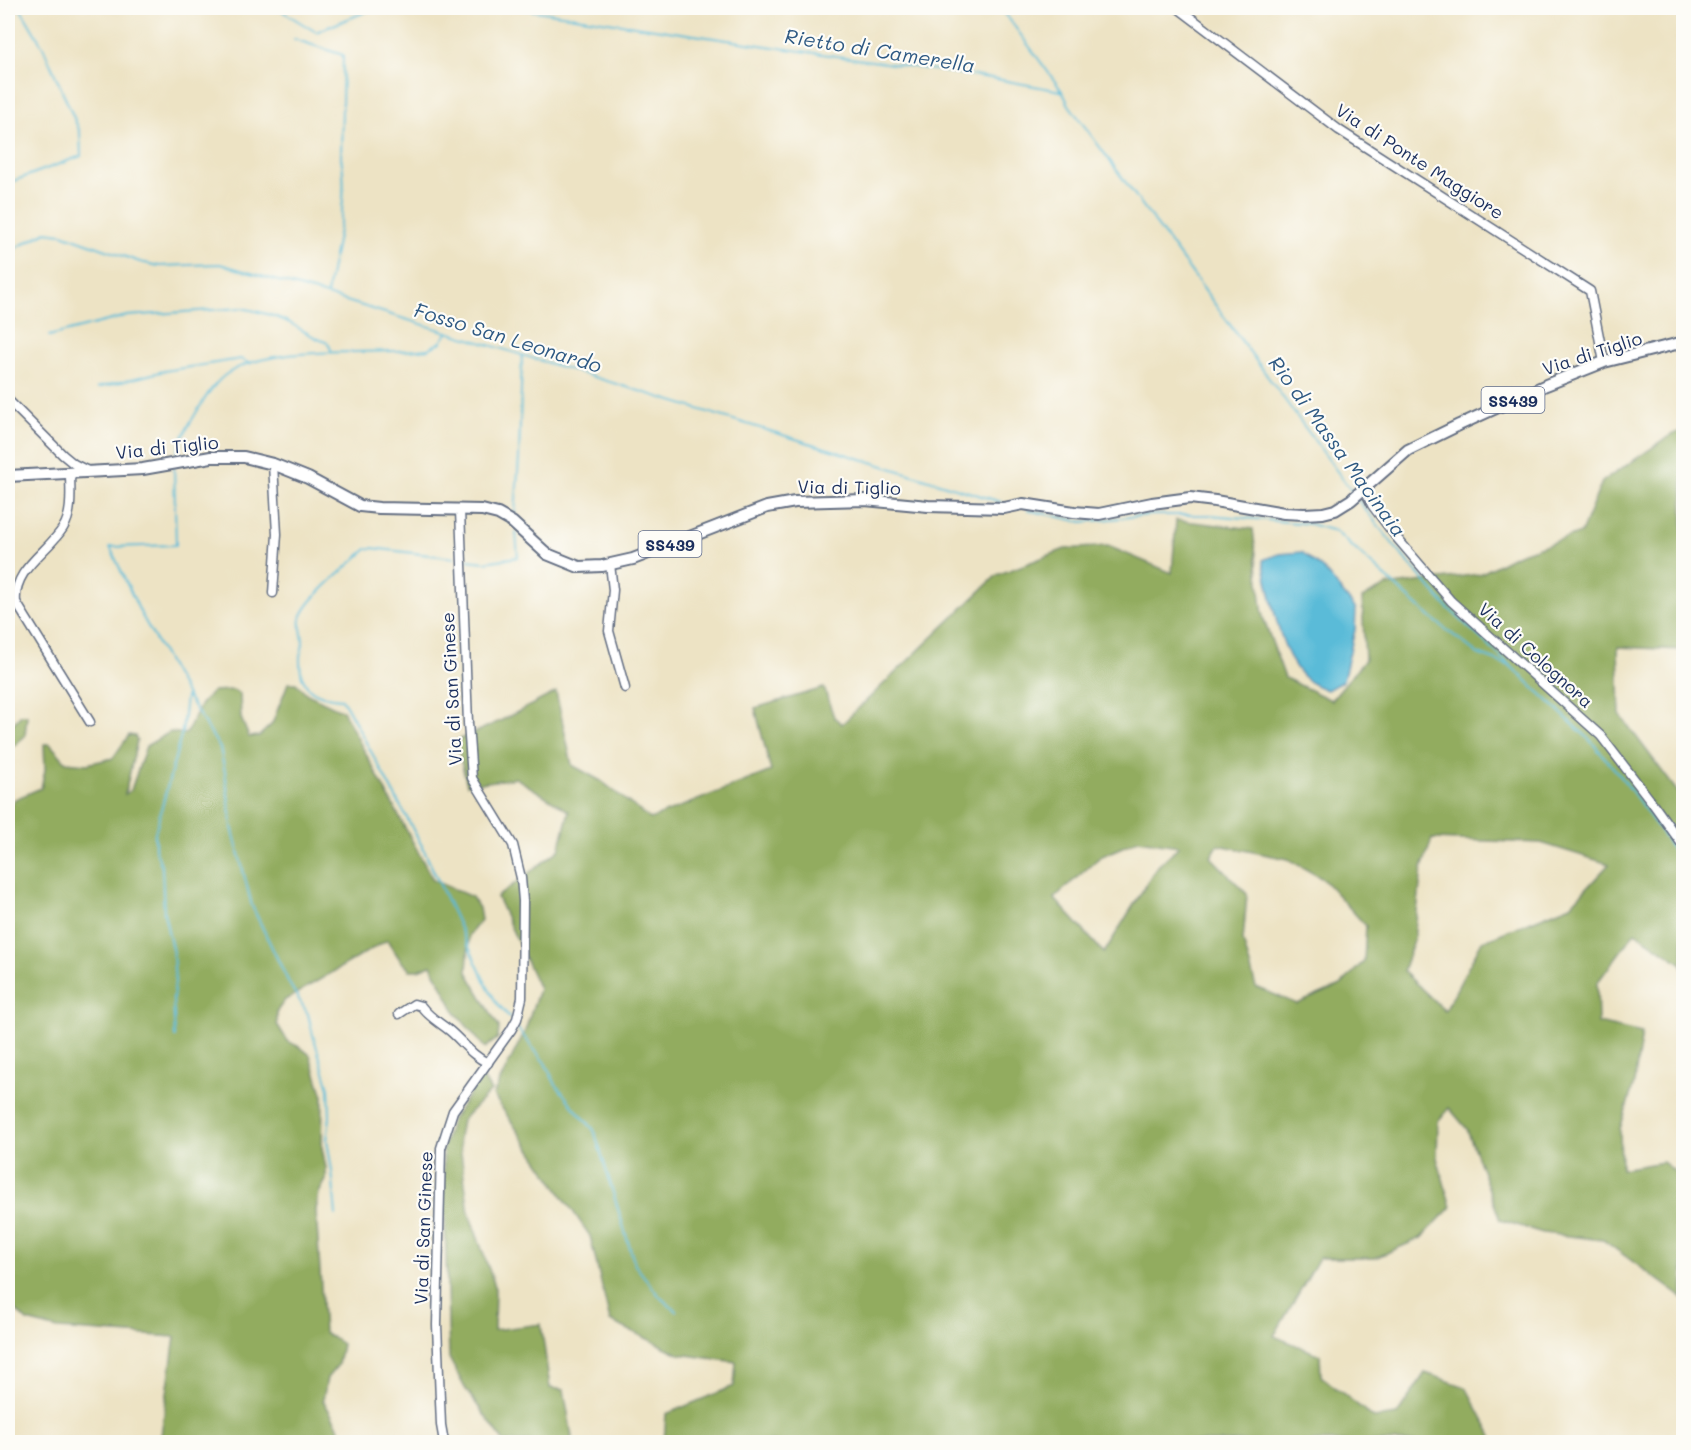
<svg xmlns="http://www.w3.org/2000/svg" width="1691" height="1450" font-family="Mali,sans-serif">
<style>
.forest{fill:#92ac5f;stroke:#566e5e;stroke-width:1.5;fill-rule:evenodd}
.water{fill:#5abbd8;stroke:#3a759b;stroke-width:1.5}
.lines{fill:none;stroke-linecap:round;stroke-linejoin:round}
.stream{stroke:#5abbd8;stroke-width:2}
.minor-casing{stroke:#646e82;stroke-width:11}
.major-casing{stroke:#646e82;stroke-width:14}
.minor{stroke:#fff;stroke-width:8}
.major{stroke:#fff;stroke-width:10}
.labels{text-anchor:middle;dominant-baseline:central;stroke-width:4.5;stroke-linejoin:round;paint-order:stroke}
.shield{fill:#fdfcf7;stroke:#5f6c8c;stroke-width:1.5}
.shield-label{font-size:16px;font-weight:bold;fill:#1b2f5e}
.street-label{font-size:18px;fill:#1b2f5e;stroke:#fdfcf7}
.water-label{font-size:20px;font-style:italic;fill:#2e5983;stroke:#fdfcf7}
</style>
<rect width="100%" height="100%" fill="#fdfcf7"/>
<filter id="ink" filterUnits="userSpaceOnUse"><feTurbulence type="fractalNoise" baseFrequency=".0167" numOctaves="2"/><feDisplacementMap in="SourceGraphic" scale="12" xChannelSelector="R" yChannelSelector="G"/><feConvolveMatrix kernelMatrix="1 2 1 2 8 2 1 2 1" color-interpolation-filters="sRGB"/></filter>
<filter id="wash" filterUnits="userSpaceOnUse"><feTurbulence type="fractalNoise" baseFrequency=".008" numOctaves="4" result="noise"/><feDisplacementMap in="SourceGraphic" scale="24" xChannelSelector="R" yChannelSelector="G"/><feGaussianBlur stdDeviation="1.35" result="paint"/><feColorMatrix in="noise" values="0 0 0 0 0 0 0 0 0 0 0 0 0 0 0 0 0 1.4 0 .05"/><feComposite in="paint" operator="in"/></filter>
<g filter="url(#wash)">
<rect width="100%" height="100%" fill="#ede3c4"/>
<g class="forest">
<path d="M1683,430V650L1618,647L1620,715L1683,799V970L1682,964L1635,932L1597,983L1598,1023L1642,1033L1634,1083L1620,1129L1621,1169L1663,1162L1683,1178V1298L1603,1240L1543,1233L1500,1220L1467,1129L1449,1108L1438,1121L1437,1158L1451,1207L1421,1238L1375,1258H1319L1274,1336L1320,1355L1321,1376L1374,1418L1397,1415L1425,1373L1466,1387L1495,1442H664L666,1414L734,1386L736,1362L679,1354L610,1321L590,1236L493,1095L525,1031L539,989L497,897L559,850L569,811L516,778L467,785L456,741L502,720L556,692L572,765L601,781L650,819L771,771L755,708L824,688L834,717L842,724L997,575L1065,549L1108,546L1172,573L1176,520L1253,529L1263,617L1285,678L1331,700L1365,660L1362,598L1386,586L1480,574L1518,554L1581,533L1602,482L1671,435ZM1432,839L1541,843L1609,864L1571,905L1482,941L1445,1011L1403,971L1414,939L1422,868ZM1138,840L1179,846L1157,867L1104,953L1054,898L1100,857ZM1218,845L1288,859L1323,879L1366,926L1364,961L1341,985L1297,1004L1256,987L1243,941L1247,894L1211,857Z"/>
<path d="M288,683H296L307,694L343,711L433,880L472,897L479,908L481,920L469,935L467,972L499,1027L498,1038L485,1048L456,1013L431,965L418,970H410L401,961L387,940L285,1000L277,1011V1024L288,1042L300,1047L310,1055L323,1096L322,1148L326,1168V1180L319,1193L316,1210L324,1332L342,1344L338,1365L327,1378L323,1400L347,1442H160L175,1337L58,1329L27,1321L8,1302V808L15,799L41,788L45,770L44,744H50L66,762L87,764L113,758L129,735L135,736L137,741L125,794L131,790L146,746L170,732L186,734L201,704L213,691L233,690L240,694L241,718L249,737L259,736L272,724Z"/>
<path d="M21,715H27L25,736L8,751V729Z"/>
<path d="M482,1076L491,1091L462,1120L459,1138L469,1213L495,1286L494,1330L541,1324L550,1388L564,1390L572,1437L571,1442H504L465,1388L449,1358L443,1148L451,1121Z"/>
</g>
<path class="water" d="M1302,552L1325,571L1356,609L1355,630L1343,681L1327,690C1320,687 1311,684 1306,679C1280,658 1270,592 1263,560L1279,554Z"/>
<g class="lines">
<g class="stream">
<path d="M277,8L316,32L375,8"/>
<path d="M516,8L780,48L991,78L1061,91"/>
<path d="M1001,8L1062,91L1069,105L1353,493"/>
<path d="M294,39L343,55L341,158C350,201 333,252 327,295"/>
<path d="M8,183L81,156L80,132L43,47L20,8"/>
<path d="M8,252L46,232L62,234L140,262L159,266L220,264L343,300L1001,502"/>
<path d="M49,336L127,316L241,308C257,311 275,315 290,323C306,332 311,337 328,343L332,352"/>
<path d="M97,388L164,371L241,359L250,364"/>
<path d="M176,459C179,442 187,427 196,413C204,400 214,382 228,373C276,343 372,356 428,349L441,342L447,333"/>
<path d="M174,468L176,545L110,547L141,614L186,694L220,748L225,772L232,827L252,906L290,985L308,1014L313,1035L329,1088L330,1117L327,1140L332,1171L336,1215"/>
<path d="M1358,500L1400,553L1447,607L1589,739L1623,779L1666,839L1684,872"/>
<path d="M1028,510L1082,522L1149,515H1210L1310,524L1335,531L1430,617L1478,654L1508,665"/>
<path d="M515,513L519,458L522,355"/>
<path d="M454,558L372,548L367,549C349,565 312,594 302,615C298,624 303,634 303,643C303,648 300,652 300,657C299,687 312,697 342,699L347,707L421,844L486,984L496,1002L510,1018"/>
<path d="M468,560L485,562L518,557L516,532"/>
<path d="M518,1029L545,1063L555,1083L572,1105L594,1130L635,1265L661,1298L676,1311"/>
<path d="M175,1037L173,998L175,982L173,953L164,913L162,868L155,848V833L182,732L186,697"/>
</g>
</g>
</g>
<g filter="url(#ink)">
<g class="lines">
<g class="minor-casing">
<g id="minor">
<path d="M1178,8L1339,130L1590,291L1604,362"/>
<path d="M8,400L63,455L74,464L88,471"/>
<path d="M70,472C70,490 73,513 63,528C47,553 13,569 16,602L90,722"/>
<path d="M1364,489L1372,505L1396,537L1451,601L1601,736L1651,801L1684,847"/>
<path d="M610,564L613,590L609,631L625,688"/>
<path d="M273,593L277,534L273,464"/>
<path d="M399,1014L414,1004L421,1006C431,1019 438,1021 450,1031C463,1042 472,1056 488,1063"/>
<path d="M444,1442L441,1425L437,1325L441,1148L453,1111L511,1030L517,1019L522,998L523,901L521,878L513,845L472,778L468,723L460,510"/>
</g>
</g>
<g class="major-casing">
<path id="major" d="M8,476L143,469L211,457H244L273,464L308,478L360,506L379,508L482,510L498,514L512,522L547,554L579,567L602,566L633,559L767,507L795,502L865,500L928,506L1004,508L1023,504L1074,512L1099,514L1152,503L1190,498L1215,501L1284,513L1304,514L1323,513L1335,510L1351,500L1408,450L1459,425L1546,385L1604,362L1684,342"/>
</g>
<use href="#minor" class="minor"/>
<use href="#major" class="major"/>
</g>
</g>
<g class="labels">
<g class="shield">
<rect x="1481.5" y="387" width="63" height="26" rx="4.5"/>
<rect x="638.5" y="531" width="63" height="26" rx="4.5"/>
</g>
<g class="shield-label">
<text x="1513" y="400">SS439</text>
<text x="670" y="544">SS439</text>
</g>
<g class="street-label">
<text transform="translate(1420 161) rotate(33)">Via di Ponte Maggiore</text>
<text transform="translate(1592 353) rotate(-18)">Via di Tiglio</text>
<text transform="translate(167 447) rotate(-6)">Via di Tiglio</text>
<text transform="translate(849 487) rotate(1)">Via di Tiglio</text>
<text transform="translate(1536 655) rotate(42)">Via di Colognora</text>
<text transform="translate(451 689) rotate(-93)">Via di San Ginese</text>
<text transform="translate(423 1228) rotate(-88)">Via di San Ginese</text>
</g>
<g class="water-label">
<text transform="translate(880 50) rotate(9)">Rietto di Camerella</text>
<text transform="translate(508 337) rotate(17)">Fosso San Leonardo</text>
<text transform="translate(1338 446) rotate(54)">Rio di Massa Macinaia</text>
</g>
</g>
<rect width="1691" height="1450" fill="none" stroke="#fdfcf7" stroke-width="30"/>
</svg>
